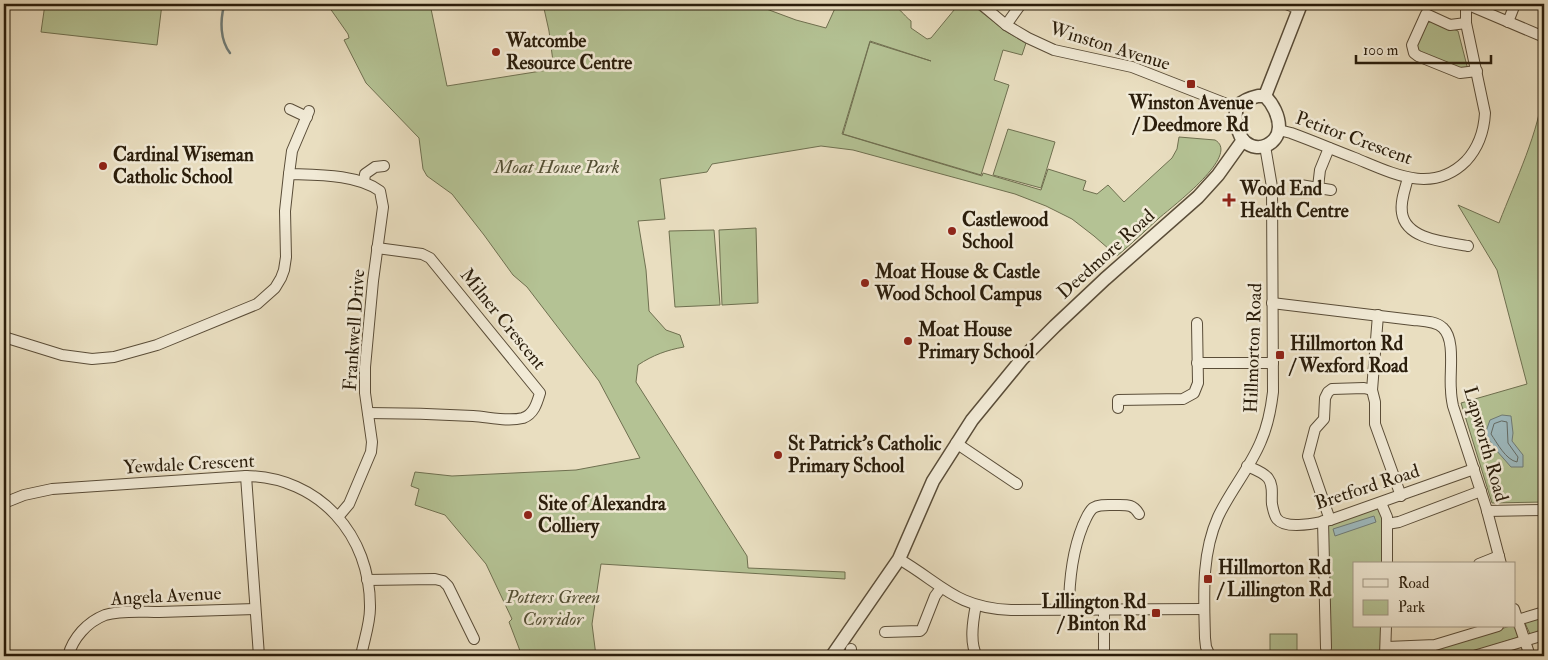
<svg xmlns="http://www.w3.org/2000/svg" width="1548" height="660" font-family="'IM FELL Double Pica',serif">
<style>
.green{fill:#b4c294;stroke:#6f7050}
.water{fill:#9db9be;stroke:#6f7b76}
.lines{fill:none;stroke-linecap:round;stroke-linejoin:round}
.shore{stroke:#646b64;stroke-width:1}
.stream{stroke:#6f7b76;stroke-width:2.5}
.minor-casing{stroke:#5a4d38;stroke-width:12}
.tertiary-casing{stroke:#5a4d38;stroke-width:15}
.minor{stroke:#f1ead6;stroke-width:10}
.tertiary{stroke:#f1ead6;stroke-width:12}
.poi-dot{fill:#8f2418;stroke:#f1ead6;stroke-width:2}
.labels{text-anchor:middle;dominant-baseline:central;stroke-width:5;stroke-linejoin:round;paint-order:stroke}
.poi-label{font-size:19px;font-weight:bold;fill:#2a1d0b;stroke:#f1ead6;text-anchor:start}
.street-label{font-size:19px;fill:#2a1d0b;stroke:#f1ead6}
.park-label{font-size:19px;font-style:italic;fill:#534f34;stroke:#f1ead6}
</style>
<rect width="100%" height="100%" fill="#e9dec0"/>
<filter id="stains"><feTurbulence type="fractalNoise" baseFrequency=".004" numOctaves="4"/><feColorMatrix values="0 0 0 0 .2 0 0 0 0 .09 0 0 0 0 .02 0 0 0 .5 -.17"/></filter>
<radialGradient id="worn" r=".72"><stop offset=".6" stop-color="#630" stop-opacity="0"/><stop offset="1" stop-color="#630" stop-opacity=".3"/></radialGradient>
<g class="green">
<path d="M45,4H162L157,45L41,32Z"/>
<path d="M327,4H430L447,86L554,69L549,31L543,4H753L796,20L826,28L837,4H889C899,6 903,15 911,21V28L927,39L931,38L959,4H971L1007,32L1026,43L1022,55L1003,50L994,80L1009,85L981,175L843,134L870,42L931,61L870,41L842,134L982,176L983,173L1041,190L1048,169L1086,181L1083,190L1097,194L1108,185L1124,202L1172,158L1177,149L1179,137L1215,140C1242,155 1169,209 1158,219C1144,232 1131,244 1117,256L1094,236L1072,219L1046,206L1015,194L853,150L821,146L712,164L707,172L660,179L665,219L638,221L646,270L649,311L666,330L680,335L684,347C667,350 653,355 638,365L636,382L747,556L748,568L845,572V579L601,564L592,624L596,656H522L509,622L512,619L486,564L445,515L415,505L419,489L411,486L415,472L452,476L576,470L640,458L599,381L527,287L513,275L484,235L452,194L427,176L423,169L419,138L366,83L344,40L349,38L348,34Z"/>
<path d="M1433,21L1458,31L1467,66L1465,69H1461L1418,51L1416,46L1426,23Z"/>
<path d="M1544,86V502L1492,503L1461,403L1527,384L1497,270L1458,205L1499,223C1516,179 1539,133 1544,86Z"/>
<path d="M1008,129L1055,142L1041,188L993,175Z"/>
<path d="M756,228L758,303L722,305L719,230Z"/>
<path d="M714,230L720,305L675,307L669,231Z"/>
<path d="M1379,505L1384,516V564H1354V626H1384L1382,656H1321V653H1329L1325,523Z"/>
<path d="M1544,616V630L1530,634L1525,623Z"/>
<path d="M1510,626L1515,627L1518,636L1516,638L1458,656H1393L1394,651L1459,642Z"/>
<rect x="1270" y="634" width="27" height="20"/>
</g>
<g class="water">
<path d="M1502,415L1511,416L1513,433L1512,441L1523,455V467H1511L1496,450L1485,434L1490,420Z"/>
<path d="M1374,516L1376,522L1335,536L1333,529Z"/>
</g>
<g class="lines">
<path class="shore" d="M1502,421L1507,422L1508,443L1518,457L1517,462C1506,460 1497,443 1491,434L1494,424Z"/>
<path class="stream" d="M223,4L224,6C220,21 220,40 230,53"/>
<g class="minor-casing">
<g id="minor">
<path d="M981,4L1006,25L1028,38L1054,50L1132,67L1237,108"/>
<path d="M1286,4L1299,9"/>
<path d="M1466,4L1544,37"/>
<path d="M1508,22L1515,4"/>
<path d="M1466,23L1450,25L1426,14L1412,45L1414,53L1418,56L1460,73L1477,71"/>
<path d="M1006,25L1021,4"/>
<path d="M290,109L307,117"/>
<path d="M1279,130L1291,133C1313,141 1334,150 1355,158C1392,173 1432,195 1466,161C1479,147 1484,131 1485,113L1466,23V4"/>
<path d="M289,174L292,151L309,111"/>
<path d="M1408,178C1405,189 1400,202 1402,213C1406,240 1447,242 1468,246"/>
<path d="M364,182L365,174L375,167L384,166"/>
<path d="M1300,185L1331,190"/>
<path d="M1318,187L1320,170L1329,148"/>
<path d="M1272,303L1413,320C1423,321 1436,321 1443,328C1456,340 1449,374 1451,390C1451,396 1452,401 1453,406L1486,507L1501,564"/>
<path d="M1378,315L1372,390L1375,402V424L1401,496"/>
<path d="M4,337L62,355L92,359L114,357L157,345L257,304L275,288L281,278L284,270L286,257L285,211L289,174C317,175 357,174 380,191L383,207L373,281L365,367V393L372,442L371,452L349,504L338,517"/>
<path d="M1197,363H1273"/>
<path d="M1118,408V400L1183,399L1194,393L1198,383L1197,323"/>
<path d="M368,413C403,413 438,414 473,416C489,417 507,422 523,418C534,414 537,403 540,393L430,258L422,254L377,248"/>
<path d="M956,443L1017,484"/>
<path d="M1247,466C1254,469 1263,472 1268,478C1274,486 1271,495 1272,504C1273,509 1274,515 1277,519C1286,530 1318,523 1330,520L1474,469"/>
<path d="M246,476L259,656"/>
<path d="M4,503L24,495L52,489L246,476C319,477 371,535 370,608C370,624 364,640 361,656"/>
<path d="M1381,503L1387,517V564"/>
<path d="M1487,511L1544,510"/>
<path d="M1330,520L1308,456L1315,429L1324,419L1325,398L1328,392L1332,389L1364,388L1372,390"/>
<path d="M1323,521L1326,648"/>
<path d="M1387,524L1399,522L1481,491"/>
<path d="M899,559C942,584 956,608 1011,610L1204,609"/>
<path d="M1479,564L1499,556"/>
<path d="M367,580L435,579L443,581L448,586L474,639"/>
<path d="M976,605C973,620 969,643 977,656"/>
<path d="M1514,609L1530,656"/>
<path d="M1069,610C1069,581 1072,552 1083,525C1086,519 1088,512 1093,508C1099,504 1108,505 1116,505C1127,505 1133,504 1139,514"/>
<path d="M1514,621L1544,612"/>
<path d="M885,632L920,631L922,629L935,596L941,588"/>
<path d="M1387,647L1435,645L1498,626"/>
<path d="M851,649V656"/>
<path d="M68,656C73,638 87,622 105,615C122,610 142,612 159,612C191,611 223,610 255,609"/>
<path d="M1104,656V610"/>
<path d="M1210,656L1206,647L1205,638C1204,597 1201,555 1218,517C1230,491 1250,468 1261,441C1268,425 1271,409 1273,392L1272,187L1265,146"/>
<path d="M1385,656L1386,626"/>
<path d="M1474,656L1544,635"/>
</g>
</g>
<g class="tertiary-casing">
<g id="tertiary">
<path d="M1258,96H1265C1273,104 1279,116 1279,127C1278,145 1258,153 1245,142C1240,138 1238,130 1237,125C1232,106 1241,100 1258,96Z"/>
<path d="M1265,96L1301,4"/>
<path d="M832,656L899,559L933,481L972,420L1022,359L1055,326L1105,279L1198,197L1218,175L1243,140"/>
</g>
</g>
<use href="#minor" class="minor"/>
<use href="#tertiary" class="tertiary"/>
</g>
<g class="poi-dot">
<circle cx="496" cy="52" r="5"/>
<rect x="1186" y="79" width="10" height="10" rx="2.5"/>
<circle cx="103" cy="166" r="5"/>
<path d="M1226.5 192.5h5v5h5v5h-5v5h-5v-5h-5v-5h5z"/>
<circle cx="952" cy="231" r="5"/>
<circle cx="865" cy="283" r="5"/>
<circle cx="908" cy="341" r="5"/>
<rect x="1275" y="350" width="10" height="10" rx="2.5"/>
<circle cx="778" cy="455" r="5"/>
<circle cx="528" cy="515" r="5"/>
<rect x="1203" y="574" width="10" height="10" rx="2.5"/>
<rect x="1151" y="608" width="10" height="10" rx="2.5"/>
</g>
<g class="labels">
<g class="poi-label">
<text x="506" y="41">Watcombe<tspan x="506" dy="22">Resource Centre</tspan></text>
<text x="1191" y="103" text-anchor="middle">Winston Avenue<tspan x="1191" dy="22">/ Deedmore Rd</tspan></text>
<text x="113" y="155">Cardinal Wiseman<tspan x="113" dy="22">Catholic School</tspan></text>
<text x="1240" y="189">Wood End<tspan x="1240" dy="22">Health Centre</tspan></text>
<text x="962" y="220">Castlewood<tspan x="962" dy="22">School</tspan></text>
<text x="875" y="272">Moat House &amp; Castle<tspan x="875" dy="22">Wood School Campus</tspan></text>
<text x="918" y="330">Moat House<tspan x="918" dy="22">Primary School</tspan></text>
<text x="1290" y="344">Hillmorton Rd<tspan x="1290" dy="22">/ Wexford Road</tspan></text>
<text x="788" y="444">St Patrick's Catholic<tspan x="788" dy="22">Primary School</tspan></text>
<text x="538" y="504">Site of Alexandra<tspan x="538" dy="22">Colliery</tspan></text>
<text x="1218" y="568">Hillmorton Rd<tspan x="1218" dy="22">/ Lillington Rd</tspan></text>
<text x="1146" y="602" text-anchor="end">Lillington Rd<tspan x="1146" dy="22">/ Binton Rd</tspan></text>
</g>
<g class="street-label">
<text transform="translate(1110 46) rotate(17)">Winston Avenue</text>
<text transform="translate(1354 138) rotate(20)">Petitor Crescent</text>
<text transform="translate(1106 254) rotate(-42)">Deedmore Road</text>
<text transform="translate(503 319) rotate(51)">Milner Crescent</text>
<text transform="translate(354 330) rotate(-86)">Frankwell Drive</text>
<text transform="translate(1253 348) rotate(-88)">Hillmorton Road</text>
<text transform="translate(1486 444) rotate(74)">Lapworth Road</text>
<text transform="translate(189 464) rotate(-3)">Yewdale Crescent</text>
<text transform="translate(1367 487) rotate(-18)">Bretford Road</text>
<text transform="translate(166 596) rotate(-3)">Angela Avenue</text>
</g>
<g class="park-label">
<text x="557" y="167">Moat House Park</text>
<text x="553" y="597">Potters Green<tspan x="553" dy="22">Corridor</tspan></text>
</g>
</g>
<rect width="1548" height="660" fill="none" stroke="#e9dec0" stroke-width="20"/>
<rect x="5" y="5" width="1538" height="650" fill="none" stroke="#2a1d0b" stroke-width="2.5"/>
<rect x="10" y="10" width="1528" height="640" fill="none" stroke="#2a1d0b"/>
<rect x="1353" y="562" width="162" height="65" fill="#f1ead6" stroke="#a19885"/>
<rect x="1363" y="579" width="25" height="8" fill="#f1ead6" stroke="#a19885"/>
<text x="1398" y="588" font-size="15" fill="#2a1d0b">Road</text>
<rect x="1363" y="600" width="25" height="15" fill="#b4c294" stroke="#a19885"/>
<text x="1398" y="612" font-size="15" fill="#2a1d0b">Park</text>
<path d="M1356 55v8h135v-8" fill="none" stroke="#2a1d0b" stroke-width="2.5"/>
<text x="1363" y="55" font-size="15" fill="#2a1d0b" stroke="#f1ead6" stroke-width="4" paint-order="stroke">100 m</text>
<rect width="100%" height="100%" filter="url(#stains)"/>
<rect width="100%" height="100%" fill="url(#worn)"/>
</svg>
